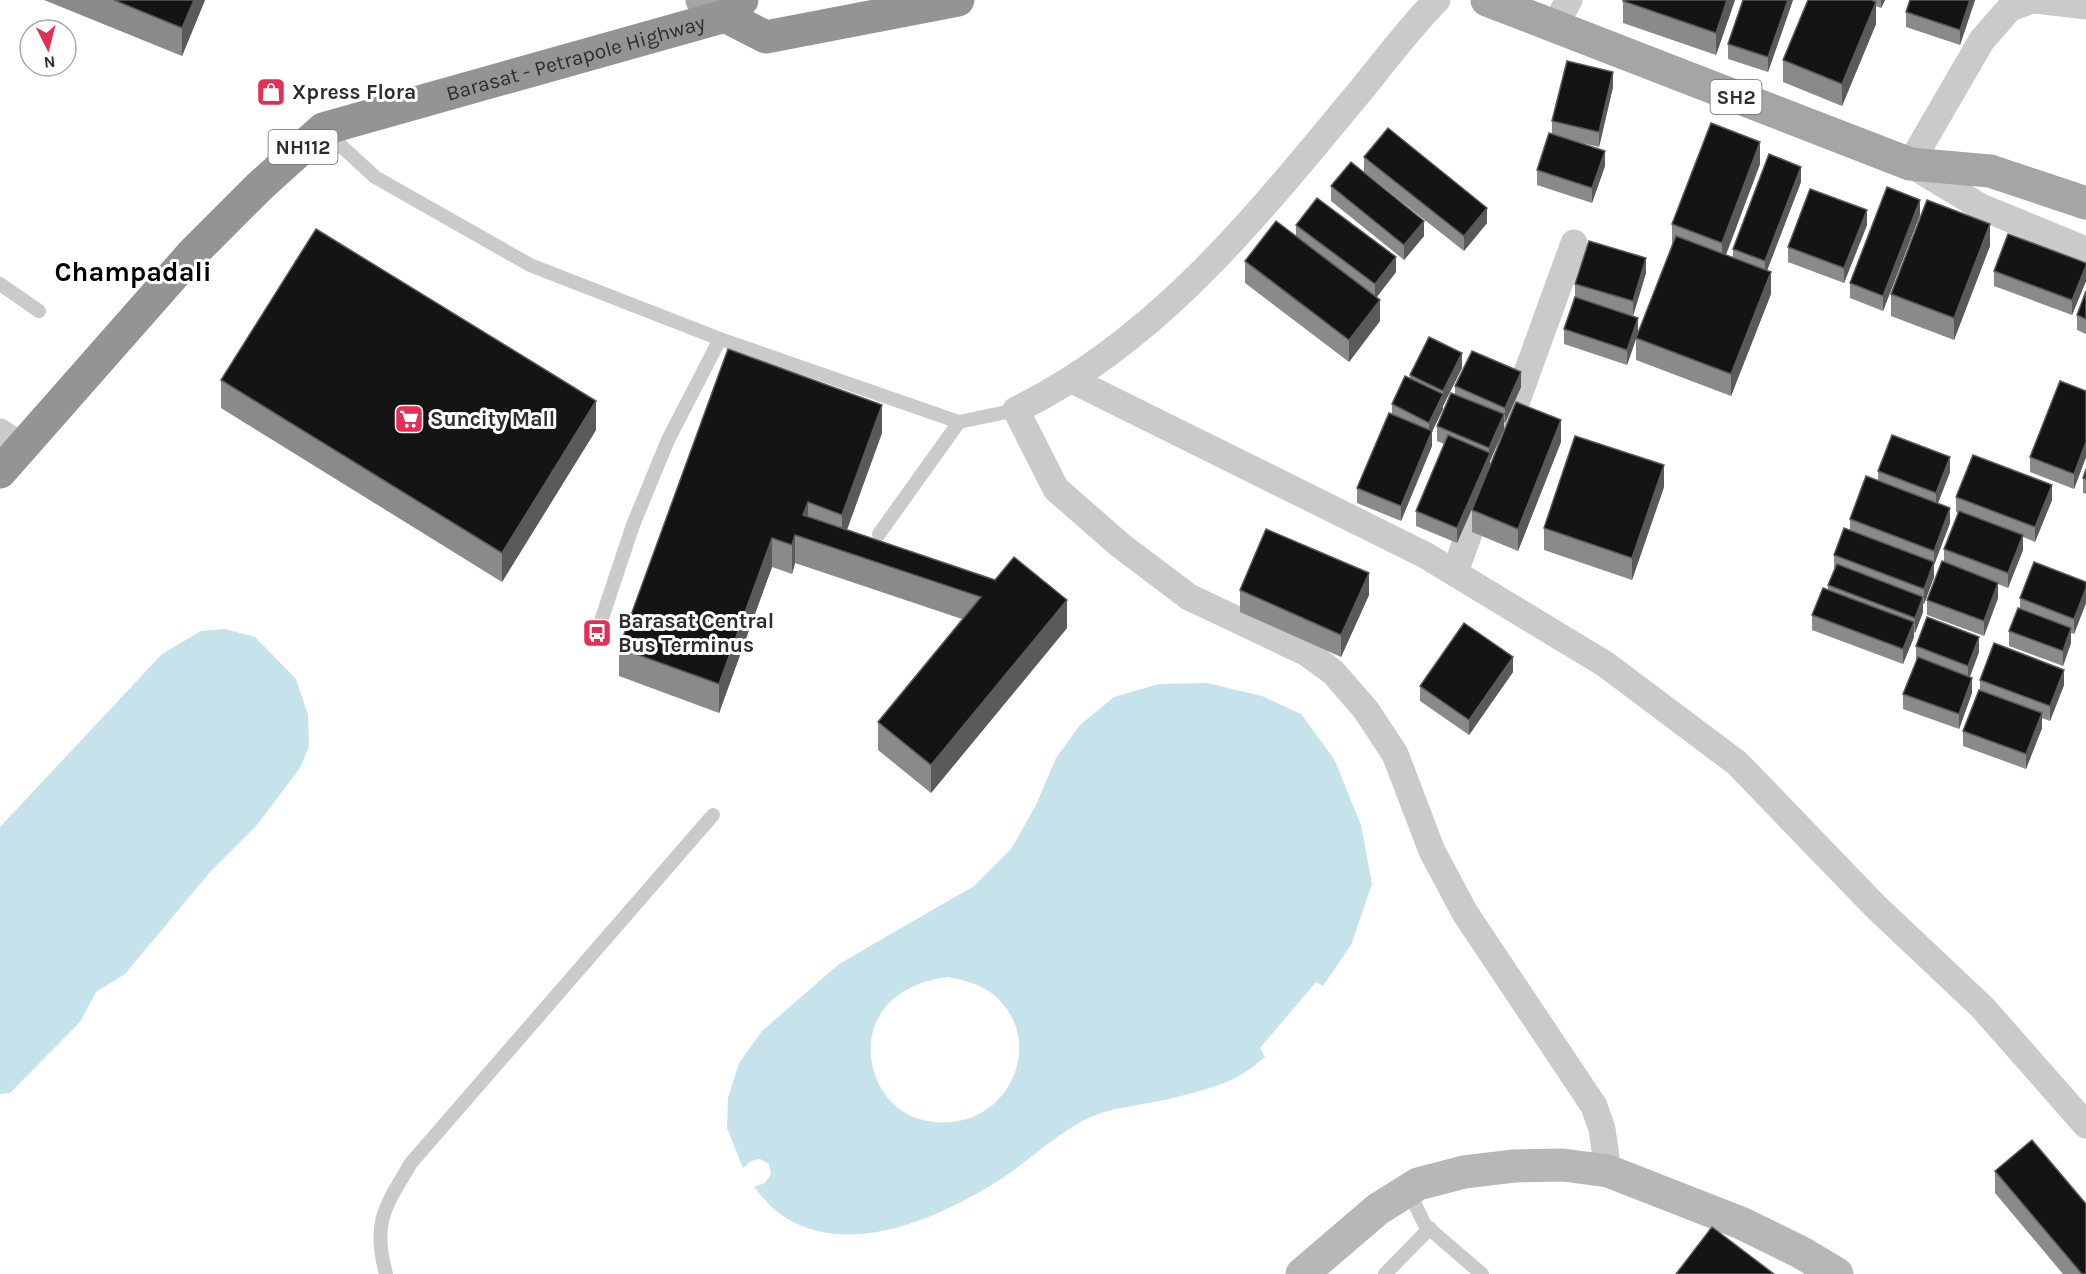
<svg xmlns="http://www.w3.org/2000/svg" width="2086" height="1274" font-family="Karla,sans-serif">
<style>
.water{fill:#c6e2eb;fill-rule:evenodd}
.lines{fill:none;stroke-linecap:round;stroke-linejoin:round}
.lane{stroke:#cacaca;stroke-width:14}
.street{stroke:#cacaca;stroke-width:27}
.secondary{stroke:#b7b7b7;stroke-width:33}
.primary{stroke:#a5a5a5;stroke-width:33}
.highway{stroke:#949494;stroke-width:33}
.wall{fill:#8a8a8a}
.shaded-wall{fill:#5a5a5a}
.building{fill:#141414;stroke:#5a5a5a;stroke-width:1.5}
.labels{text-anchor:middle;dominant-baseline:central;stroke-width:6;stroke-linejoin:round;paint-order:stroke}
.shield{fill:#fff;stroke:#6c6c6c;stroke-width:1.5}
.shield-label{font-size:20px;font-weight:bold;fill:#2d2d2d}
.street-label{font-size:21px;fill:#2d2d2d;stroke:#fff}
.poi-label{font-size:21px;font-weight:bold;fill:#2d2d2d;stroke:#fff;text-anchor:start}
.district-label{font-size:27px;font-weight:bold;fill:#000;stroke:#fff}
</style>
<rect width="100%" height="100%" fill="#fff"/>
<g class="water">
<path d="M225,629L255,637L296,679L308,715L309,747L300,768L257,825L210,872L125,974L96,992L80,1022L10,1093L0,1094V827L162,654L201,631Z"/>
<path d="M1207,683L1262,696L1301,714L1334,759L1361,825L1372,884L1351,945L1323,986L1316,982L1260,1048L1265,1057C1258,1062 1251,1069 1244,1073C1221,1088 1175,1098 1148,1103C1134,1106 1118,1108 1104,1112C1064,1125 1035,1157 1001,1179C940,1218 842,1263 776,1211C768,1204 761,1195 754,1187L765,1183L771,1174L769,1164L760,1159L751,1161L743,1168L727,1128L728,1098L739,1063L762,1031L839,964L974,886L1011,849L1036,805L1056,758L1080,725L1114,697L1159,684ZM948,977C963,980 977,983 990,992C1054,1039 1005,1143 919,1119C898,1113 880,1093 874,1072C859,1017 897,983 948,977Z"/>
</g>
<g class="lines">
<g class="lane">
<path d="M325,131L375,177L530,265L720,339L959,422L1016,410"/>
<path d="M0,284L39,311"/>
<path d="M879,534L959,422"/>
<path d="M597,633L633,525L668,440L720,339"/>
<path d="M1408,1190L1425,1225L1482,1274"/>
<path d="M386,1274C372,1222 385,1207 411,1163L713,815"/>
<path d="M1385,1274L1430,1228"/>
</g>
<g class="street">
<path d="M1437,0C1406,31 1380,68 1352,101C1254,219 1156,342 1016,410L1056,489L1120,545L1189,597L1307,653L1333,672L1366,710L1395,754L1432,851L1465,913L1594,1106L1602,1129L1608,1171"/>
<path d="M2032,0L2010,8L1982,40L1910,164L1981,207L2086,250"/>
<path d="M2036,0L2086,6"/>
<path d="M1554,27L1569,0"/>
<path d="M1072,380L1425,555L1605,664L1737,763L1875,906L1983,1008L2086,1125"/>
<path d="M0,432L22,447"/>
<path d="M1504,436L1574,243"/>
<path d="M1455,572L1485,489"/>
</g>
<path class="secondary" d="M1302,1274L1378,1209L1418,1184L1464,1172L1514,1166L1563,1165L1608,1171L1741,1223L1802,1253L1837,1274"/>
<g class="primary">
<path d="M702,0L725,16"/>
<path d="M1487,0L1910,164L1990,171L2086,203"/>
</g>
<g class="highway">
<path d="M725,16L766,37L958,0"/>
<path id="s1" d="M0,472L192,254L260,186L323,129L725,16L742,0"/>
</g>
</g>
<g class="wall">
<path d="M44,0H205L182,56Z"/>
<path d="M1735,0L1716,55L1623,23V1Z"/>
<path d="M1793,0L1768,72L1728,59V44Z"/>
<path d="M1808,0H1885L1881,8L1876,6V24L1842,106L1783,82V60Z"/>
<path d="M1910,0H1975L1960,45L1906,27V12Z"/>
<path d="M1613,87L1599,147L1574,141L1605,166L1592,203L1537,185V170L1552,134V121Z"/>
<path d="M1364,157L1487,223L1464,251L1364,172Z"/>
<path d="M1760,164L1726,255L1733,257V249L1801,182L1767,270L1771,294L1731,396L1636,360V338L1672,246V224Z"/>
<path d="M1331,186L1424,236L1404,260L1331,201Z"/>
<path d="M1920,215L1883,311L1850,298V283Z"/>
<path d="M1296,225L1396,272L1377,297L1380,321L1349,362L1245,283V261L1296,236Z"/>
<path d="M1867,225L1844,283L1788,262V247Z"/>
<path d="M1990,246L1954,340L1891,316V294Z"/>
<path d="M2086,263V281L2072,315L1994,286V271Z"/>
<path d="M1646,273L1633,316L1607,308L1638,333L1627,365L1564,344V329L1575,297V284Z"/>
<path d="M2086,291V334L2077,330V315Z"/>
<path d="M1462,368L1443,406V405V409L1432,431V446L1401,521L1357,503V488L1392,414V404L1410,379V375Z"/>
<path d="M221,380L596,430L502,582L221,408Z"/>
<path d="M1455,386L1521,387L1505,423L1504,422V429L1490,461V467L1561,442L1518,551L1472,532V510L1488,470L1457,543L1416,526V511L1444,444L1437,441V426L1455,394Z"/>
<path d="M2086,391V457L2074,489L2030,472V457Z"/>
<path d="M882,433L847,530L1067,628L931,793L878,750V722L962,619L795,563L792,574L772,567L719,713L619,676V648Z"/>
<path d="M2086,469V494L2083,493V478Z"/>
<path d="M1878,471L1950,472L1938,503L1950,523L1934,565V577L1924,604H1923V612L1915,633L1914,632V637L1903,664L1812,630V615L1828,590V585L1834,570V555L1850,530V519L1878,481Z"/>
<path d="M1664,487L1632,580L1544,550V528Z"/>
<path d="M1956,497L2052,500L2035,542L2023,537V550L2008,588L1998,584V598L1984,636L1927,615V600L1944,562V549L1958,513L1956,512Z"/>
<path d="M2086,582V603L2074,634L2071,633V643L2063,666L2009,646V631L2020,608V598Z"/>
<path d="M1240,590L1369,595L1341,657L1240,612Z"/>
<path d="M1916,646L1979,652L1970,677L1972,693L1959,729L1903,709V694L1916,662Z"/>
<path d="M1513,672L1469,735L1420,701V686Z"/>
<path d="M1980,680L2064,685L2050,721L2042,718V728L2026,769L1963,746V731L1980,690Z"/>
<path d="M1995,1171L2086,1274H2063L1995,1193Z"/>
</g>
<g class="shaded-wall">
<path d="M194,0H205L182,56V28Z"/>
<path d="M1727,0H1735L1716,55V33Z"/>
<path d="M1788,0H1793L1768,72V57Z"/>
<path d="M1881,0H1885L1881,8Z"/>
<path d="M1970,0H1975L1960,45V30Z"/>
<path d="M1876,2V24L1842,106V84Z"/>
<path d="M1613,72V87L1599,147V132Z"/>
<path d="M1760,142V164L1722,265V243Z"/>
<path d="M1605,151V166L1592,203V188Z"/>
<path d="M1801,167V182L1765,276V261Z"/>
<path d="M1920,200V215L1883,311V296Z"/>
<path d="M1487,208V223L1464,251V236Z"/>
<path d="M1867,210V225L1844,283V268Z"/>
<path d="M1424,221V236L1404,260V245Z"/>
<path d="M1990,224V246L1954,340V318Z"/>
<path d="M1396,257V272L1375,299V284Z"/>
<path d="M1646,258V273L1633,316V301Z"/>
<path d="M2086,266V281L2072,315V300Z"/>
<path d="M1771,272V294L1731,396V374Z"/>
<path d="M1380,300V321L1349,362V340Z"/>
<path d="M1638,318V333L1627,365V350Z"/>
<path d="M1462,353V368L1443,406V391Z"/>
<path d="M1521,372V387L1505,423V408Z"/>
<path d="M1443,394V409L1429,438V423Z"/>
<path d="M596,401V430L502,582V553Z"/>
<path d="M882,405V433L842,543V515Z"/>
<path d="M1504,414V429L1490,461V468L1457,543V528L1489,454V448Z"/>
<path d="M1561,420V442L1518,551V529Z"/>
<path d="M1432,431V446L1401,521V506Z"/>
<path d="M2086,442V457L2074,489V474Z"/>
<path d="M1950,457V472L1936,508V493Z"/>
<path d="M1664,465V487L1632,580V558Z"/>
<path d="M2052,485V500L2035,542V527Z"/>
<path d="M808,502V530L803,515Z"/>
<path d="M1950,508V523L1934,565V577L1924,604V589L1934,562V551Z"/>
<path d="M795,535V563L792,574V545Z"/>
<path d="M2023,535V550L2008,588V573Z"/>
<path d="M772,538V567L719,713V684Z"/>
<path d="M1369,573V595L1341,657V635Z"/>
<path d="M1998,583V598L1984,636V621Z"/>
<path d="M2086,588V603L2074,634V619Z"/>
<path d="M1923,597V612L1915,633V618Z"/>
<path d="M1067,600V628L931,793V765Z"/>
<path d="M1914,622V637L1903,664V649Z"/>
<path d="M2071,628V643L2063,666V651Z"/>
<path d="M1979,637V652L1968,681V666Z"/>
<path d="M1513,657V672L1469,735V720Z"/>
<path d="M2064,670V685L2050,721V706Z"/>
<path d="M1972,678V693L1959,729V714Z"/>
<path d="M2042,713V728L2026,769V754Z"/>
</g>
<g class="building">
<path d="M114,0H194L182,28Z"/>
<path d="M1623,0H1727L1716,33L1623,1Z"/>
<path d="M1743,0H1788L1768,57L1728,44Z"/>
<path d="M1808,0H1871L1876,2L1842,84L1783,60Z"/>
<path d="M1910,0H1970L1960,30L1906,12Z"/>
<path d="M1567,61L1613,72L1599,132L1552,121Z"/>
<path d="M1711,123L1760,142L1722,243L1672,224Z"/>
<path d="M1388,128L1487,208L1464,236L1364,157Z"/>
<path d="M1549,133L1605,151L1592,188L1537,170Z"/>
<path d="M1769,154L1801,167L1765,261L1733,249Z"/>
<path d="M1351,162L1424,221L1404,245L1331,186Z"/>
<path d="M1887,187L1920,200L1883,296L1850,283Z"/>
<path d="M1810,189L1867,210L1844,268L1788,247Z"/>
<path d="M1317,198L1396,257L1375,284L1296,225Z"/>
<path d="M1927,200L1990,224L1954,318L1891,294Z"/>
<path d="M1276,221L1380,300L1349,340L1245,261Z"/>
<path d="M316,229L596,401L502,553L221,380Z"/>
<path d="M2008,234L2086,263V266L2072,300L1994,271Z"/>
<path d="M1676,236L1771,272L1731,374L1636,338Z"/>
<path d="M1589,241L1646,258L1633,301L1575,284Z"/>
<path d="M2086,291V319L2077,315Z"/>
<path d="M1575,297L1638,318L1627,350L1564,329Z"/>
<path d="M1429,337L1462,353L1443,391L1410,375Z"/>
<path d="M728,349L882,405L842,515L808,502L803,515L995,580L1014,557L1067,600L931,765L878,722L981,597L795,535L792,545L772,538L719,684L619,648Z"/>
<path d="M1472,351L1521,372L1505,408L1455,386Z"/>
<path d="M1405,376L1443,394L1429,423L1392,404Z"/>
<path d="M2060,381L2086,391V442L2074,474L2030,457Z"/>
<path d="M1451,393L1504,414L1489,448L1437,426Z"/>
<path d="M1516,402L1561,420L1518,529L1472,510Z"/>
<path d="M1389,413L1432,431L1401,506L1357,488Z"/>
<path d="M1448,435L1490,453L1457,528L1416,511Z"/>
<path d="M1892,435L1950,457L1936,493L1878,471Z"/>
<path d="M1575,436L1664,465L1632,558L1544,528Z"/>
<path d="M1973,455L2052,485L2035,527L1956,497Z"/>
<path d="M2086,469V479L2083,478Z"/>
<path d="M1866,476L1950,508L1934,551L1850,519Z"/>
<path d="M1959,511L2023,535L2008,573L1944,549Z"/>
<path d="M1844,528L1934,562L1924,589L1834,555Z"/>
<path d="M1266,529L1369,573L1341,635L1240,590Z"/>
<path d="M1942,561L1998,583L1984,621L1927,600Z"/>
<path d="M2034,562L2086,582V588L2074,619L2020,598Z"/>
<path d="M1837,564L1923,597L1915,618L1828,585Z"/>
<path d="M1823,588L1914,622L1903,649L1812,615Z"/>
<path d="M2018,608L2071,628L2063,651L2009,631Z"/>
<path d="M1927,617L1979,637L1968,666L1916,646Z"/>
<path d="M1464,623L1513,657L1469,720L1420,686Z"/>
<path d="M1994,643L2064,670L2050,706L1980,680Z"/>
<path d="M1918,657L1972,678L1959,714L1903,694Z"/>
<path d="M1979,690L2042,713L2026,754L1963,731Z"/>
<path d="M2032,1140L2086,1204V1274H2082L1995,1171Z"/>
<path d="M1712,1227L1774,1274H1676Z"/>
</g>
<defs>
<g id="shop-square" transform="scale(1.5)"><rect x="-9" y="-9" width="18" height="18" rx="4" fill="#e52e55" stroke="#fff"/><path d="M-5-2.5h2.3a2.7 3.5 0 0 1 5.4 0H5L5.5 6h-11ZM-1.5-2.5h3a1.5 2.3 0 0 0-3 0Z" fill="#fff"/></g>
<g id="supermarket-square" transform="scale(1.5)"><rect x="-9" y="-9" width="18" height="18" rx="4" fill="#e52e55" stroke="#fff"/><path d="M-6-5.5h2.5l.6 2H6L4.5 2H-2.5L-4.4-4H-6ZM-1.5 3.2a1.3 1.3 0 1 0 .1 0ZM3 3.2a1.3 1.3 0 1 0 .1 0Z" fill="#fff"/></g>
<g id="bus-square" transform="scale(1.5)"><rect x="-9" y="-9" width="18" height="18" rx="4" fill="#e52e55" stroke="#fff"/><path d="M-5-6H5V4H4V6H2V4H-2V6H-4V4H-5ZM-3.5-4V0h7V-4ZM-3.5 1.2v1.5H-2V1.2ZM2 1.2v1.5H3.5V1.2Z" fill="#fff"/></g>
</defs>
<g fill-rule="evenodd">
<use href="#shop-square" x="271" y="92"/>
<use href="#supermarket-square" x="409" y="419"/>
<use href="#bus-square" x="597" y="633"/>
</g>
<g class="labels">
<g class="shield">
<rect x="1710.5" y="80" width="51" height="34" rx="4.5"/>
<rect x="268.5" y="130" width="69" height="34" rx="4.5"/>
</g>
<g class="shield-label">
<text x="1736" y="97">SH2</text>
<text x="303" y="147">NH112</text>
</g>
<g class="street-label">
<text stroke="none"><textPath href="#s1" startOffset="734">Barasat - Petrapole Highway</textPath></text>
</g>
<g class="poi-label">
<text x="292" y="92">Xpress Flora</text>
<text x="430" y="419">Suncity Mall</text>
<text x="618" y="621">Barasat Central<tspan x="618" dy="24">Bus Terminus</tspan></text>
</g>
<g class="district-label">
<text x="133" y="272">Champadali</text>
</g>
</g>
<g transform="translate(48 48) rotate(174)"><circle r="28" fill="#ffffff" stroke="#ababab" stroke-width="1.5"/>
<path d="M0-4.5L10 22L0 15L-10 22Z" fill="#e52e55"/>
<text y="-9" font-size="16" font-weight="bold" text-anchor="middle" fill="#2d2d2d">N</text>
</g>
</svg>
